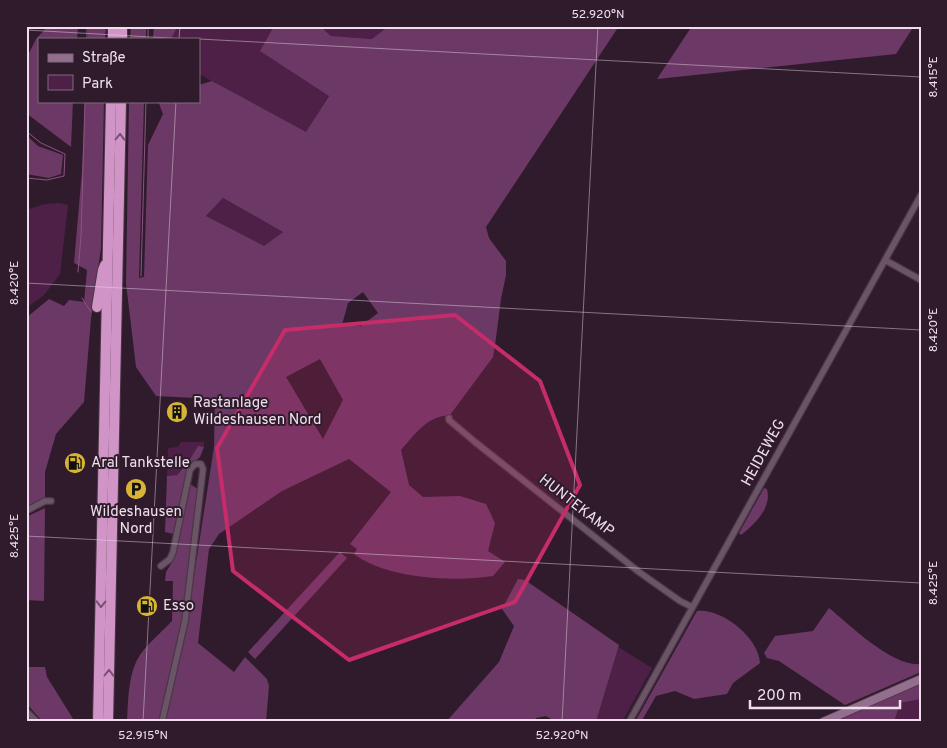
<svg xmlns="http://www.w3.org/2000/svg" width="947" height="748" font-family="Overpass,sans-serif">
<style>
.green{fill:#4e2048}
.forest{fill:#6c3865;fill-rule:evenodd}
.lines{fill:none;stroke-linecap:round;stroke-linejoin:round}
.stream{stroke:#8b5483;stroke-width:1}
.minor-casing{stroke:#4b3748;stroke-width:8}
.secondary-casing{stroke:#4b3748;stroke-width:10}
.motorway-casing{stroke:#4b3748;stroke-width:12}
.minor{stroke:#6c5467;stroke-width:5.5}
.secondary{stroke:#946e8e;stroke-width:8}
.motorway{stroke:#d095c6;stroke-width:10}
.oneway{stroke:#785272}
.marked{fill:#c62c69;fill-opacity:0.2;stroke:#c62c69;stroke-width:4;stroke-linejoin:round}
.ticks{fill:none;stroke:#eee0eb;stroke-width:1;stroke-opacity:0.45}
.labels{text-anchor:middle;dominant-baseline:central;stroke-width:4;stroke-linejoin:round;paint-order:stroke}
.poi-label{font-size:15px;fill:#eee0eb;stroke:#301b2d;text-anchor:start}
.street-label{font-size:15px;fill:#eee0eb;stroke:#301b2d}
.neatline{fill:none;stroke:#eee0eb;stroke-width:2}
.ticks-label{font-size:12px;text-anchor:middle;fill:#eee0eb}
</style>
<rect width="100%" height="100%" fill="#301b2d"/>
<g class="green">
<path d="M178,26H274L261,51L329,95L306,133L199,74V39H171Z"/>
<path d="M320,26H389L373,39L331,36Z"/>
<path d="M223,198L283,232L264,247L206,216Z"/>
<path d="M59,203L68,205L60,274L44,295L26,308V210L45,204Z"/>
<path d="M181,442H204V447L198,446L187,464L177,475L167,476L168,448L178,447Z"/>
<path d="M618,647L652,668L622,722H596Z"/>
<path d="M921,699V722H897L895,719L900,703Z"/>
</g>
<g class="forest">
<path d="M48,26H78L77,39H39V101H73L71,147L26,113V59L36,39Z"/>
<path d="M88,26H106L105,39H88Z"/>
<path d="M131,26H146V39H130Z"/>
<path d="M154,26H178L171,39H153Z"/>
<path d="M274,26H320L331,36L372,39L389,26H619L486,227L489,238L506,261V275L501,299L496,338L493,357L450,415C427,416 415,434 401,450L409,485L423,497L460,496L486,504L495,523L488,551L505,562L493,576C453,582 387,579 354,554L357,549L350,544L391,492L349,459L282,491L219,534L209,549L198,643L234,672L245,657L267,679L269,686L266,722H165L187,621L214,447L215,399L156,396L136,367L126,283L129,101H144L139,278L144,277L148,145L163,114L158,101H199V85L212,81L306,132L329,96L260,51ZM223,198L283,232L264,246L206,216ZM363,292L378,313L361,326L342,325L348,303ZM320,359L343,400L323,439L286,377Z"/>
<path d="M692,26H914L896,54L657,79Z"/>
<path d="M85,101H104L101,248L91,319L84,402L56,434L45,472V498L26,507V318L49,299L64,306L69,300L84,302L87,270L74,263L82,171Z"/>
<path d="M26,135L38,146L63,155L61,174L49,178L26,174Z"/>
<path d="M198,446L204,447L200,457L191,465L174,534L165,532L167,476L177,475L187,464Z"/>
<path d="M190,484L198,489L182,620L160,722H127C128,702 128,678 137,660C145,645 161,633 172,621L173,581H165L166,572L174,559Z"/>
<path d="M764,488L767,489C772,508 755,524 741,535L739,533Z"/>
<path d="M45,508L44,601L26,600V517Z"/>
<path d="M340,552L347,558L255,659L248,652Z"/>
<path d="M518,579L525,580L619,645L596,722H556L546,716L536,718L534,722H446L499,662L514,626L502,609Z"/>
<path d="M829,608C850,625 892,667 921,664V672L845,705L779,661L767,658L764,653L775,636L813,631Z"/>
<path d="M697,611C722,608 759,638 760,663L733,683L727,694L694,699L675,691L656,696L641,722H635Z"/>
<path d="M26,667H45L47,677L75,722L41,720L26,703Z"/>
<path d="M921,684V699L900,703L895,719L890,722H835L913,686Z"/>
</g>
<g class="lines">
<g class="stream">
<path d="M87,39V26"/>
<path d="M148,39V26"/>
<path d="M26,131L41,143L65,154L64,176L47,180L26,178"/>
<path d="M78,272L81,236L85,101"/>
<path d="M141,276L146,101"/>
<path d="M82,298L91,312"/>
</g>
<g class="minor-casing">
<g id="minor">
<path d="M885,260L921,280"/>
<path d="M449,418V420L475,442L639,572L680,601L692,607"/>
<path d="M26,511L45,501H51"/>
<path d="M161,566L170,559L173,552L190,470L195,464H201L203,469L185,621L162,722"/>
<path d="M26,711L37,722"/>
<path d="M629,722L921,195"/>
</g>
</g>
<g class="secondary-casing">
<path id="secondary" d="M823,722L921,679"/>
</g>
<g class="motorway-casing">
<g id="motorway">
<path d="M113,39V26"/>
<path d="M122,39V26"/>
<path d="M97,307L103,270L105,265"/>
<path d="M98,722L111,101"/>
<path d="M108,722L121,101"/>
</g>
</g>
<use href="#minor" class="minor"/>
<use href="#secondary" class="secondary"/>
<use href="#motorway" class="motorway"/>
</g>
<defs><path id="oneway-chevron" d="M-2-3.5L2.5 0L-2 3.5" fill="none" stroke-width="1.6" stroke-linecap="round" stroke-linejoin="round" transform="scale(1.25)"/></defs>
<g class="oneway">
<use href="#oneway-chevron" transform="translate(120 137) rotate(-89)"/>
<use href="#oneway-chevron" transform="translate(101 604) rotate(91)"/>
<use href="#oneway-chevron" transform="translate(109 673) rotate(-89)"/>
</g>
<path class="marked" d="M455,315L540,381L580,485L515,602L349,660L233,571L217,448L285,330Z"/>
<path class="ticks" d="M26,30L187,39M179,39L180,26M199,39L921,77M26,283L921,330M26,536L921,583M143,722L176,101M562,722L598,26"/>
<defs>
<g id="building-disc" transform="scale(1.125)"><circle r="9.5" fill="#d7b434" stroke="#301b2d"/><path d="M-4-6H4V6H1V3H-1V6H-4ZM-2.5-4.3h1.7v1.8h-1.7ZM.8-4.3h1.7v1.8H.8ZM-2.5-1h1.7V.8h-1.7ZM.8-1h1.7V.8H.8Z" fill="#111"/></g>
<g id="fuel-disc" transform="scale(1.125)"><circle r="9.5" fill="#d7b434" stroke="#301b2d"/><path d="M-5.5-6h7V0h2V4h1.3V-2.5L3-4.5l.8-.8L6-3V5H2.5V1h-1V6h-7ZM-4.2-4.7v3.2H.2V-4.7Z" fill="#111"/></g>
<g id="parking-disc" transform="scale(1.125)"><circle r="9.5" fill="#d7b434" stroke="#301b2d"/><path d="M-3.5-5.5H1a3.5 3.5 0 0 1 0 7H-1V5.5H-3.5ZM-1-3.4V-.6H.8a1.4 1.4 0 0 0 0-2.8Z" fill="#111"/></g>
</defs>
<g fill-rule="evenodd">
<use href="#building-disc" x="177" y="412"/>
<use href="#fuel-disc" x="75" y="463"/>
<use href="#parking-disc" x="136" y="489"/>
<use href="#fuel-disc" x="147" y="606"/>
</g>
<g class="labels">
<g class="poi-label">
<text x="193" y="403">Rastanlage<tspan x="193" dy="17">Wildeshausen Nord</tspan></text>
<text x="91" y="463">Aral Tankstelle</text>
<text x="136" y="512" text-anchor="middle">Wildeshausen<tspan x="136" dy="17">Nord</tspan></text>
<text x="163" y="606">Esso</text>
</g>
<g class="street-label">
<text transform="translate(764 453) rotate(-61)">HEIDEWEG</text>
<text transform="translate(576 506) rotate(38)">HUNTEKAMP</text>
</g>
</g>
<rect width="947" height="748" fill="none" stroke="#301b2d" stroke-width="55"/>
<rect x="38" y="38" width="162" height="65" fill="#301b2d" stroke="#7c6a79"/>
<rect x="48" y="54" width="25" height="8" fill="#946e8e" stroke="#7c6a79"/>
<text x="82" y="62" font-size="15" fill="#eee0eb">Straße</text>
<rect x="48" y="75" width="25" height="15" fill="#4e2048" stroke="#7c6a79"/>
<text x="82" y="88" font-size="15" fill="#eee0eb">Park</text>
<path d="M750 700v8h150v-8" fill="none" stroke="#eee0eb" stroke-width="2.5"/>
<text x="757" y="700" font-size="15" fill="#eee0eb" stroke="#301b2d" stroke-width="4" paint-order="stroke">200 m</text>
<rect x="28" y="28" width="892" height="692" class="neatline"/>
<g class="ticks-label">
<text x="598" y="18">52.920°N</text>
<text transform="translate(933 77) rotate(-90)" y="4">8.415°E</text>
<text transform="translate(14 283) rotate(-90)" y="4">8.420°E</text>
<text transform="translate(933 330) rotate(-90)" y="4">8.420°E</text>
<text transform="translate(14 536) rotate(-90)" y="4">8.425°E</text>
<text transform="translate(933 583) rotate(-90)" y="4">8.425°E</text>
<text x="143" y="739">52.915°N</text>
<text x="562" y="739">52.920°N</text>
</g>
</svg>
